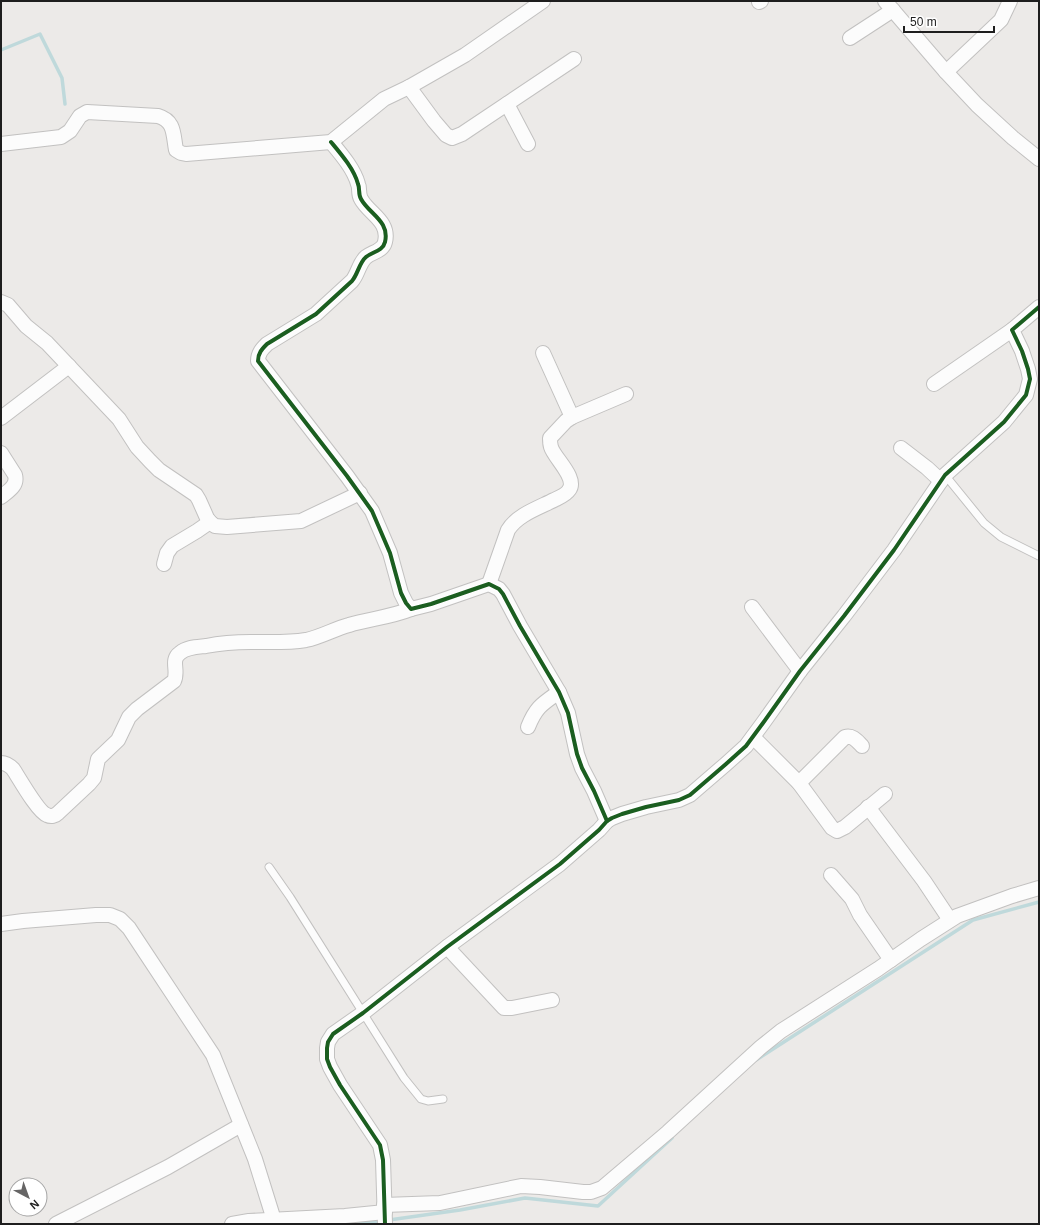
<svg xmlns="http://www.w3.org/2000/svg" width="1040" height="1225" font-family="Helvetica,sans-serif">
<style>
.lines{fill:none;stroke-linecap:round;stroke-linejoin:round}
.stream{stroke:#bfd9db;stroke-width:3.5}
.lane-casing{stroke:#c2c1c0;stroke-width:9}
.street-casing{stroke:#c2c1c0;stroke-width:16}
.lane{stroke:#fcfcfc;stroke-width:7}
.street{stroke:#fcfcfc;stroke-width:14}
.cycleway-casing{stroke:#fff;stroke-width:6}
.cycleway{stroke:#1b5e20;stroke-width:4}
</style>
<rect width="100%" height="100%" fill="#eceae8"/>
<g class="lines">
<g class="stream">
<path d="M1,50L40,34L62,78L65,104"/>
<path d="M756,1060L973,920L1039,902"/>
<path d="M389,1220L460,1210L525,1198L598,1206L672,1138"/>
<path d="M358,1224L383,1221"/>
</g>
<g class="lane-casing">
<g id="lane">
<path d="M945,475L984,523L1001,537L1039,556"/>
<path d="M269,867L290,897L404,1078L421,1099L428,1101L443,1099"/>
</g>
</g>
<g class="street-casing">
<g id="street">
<path d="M885,1L946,72L977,105L1013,138L1039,159"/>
<path d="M759,2L761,1"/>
<path d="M850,38L893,10"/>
<path d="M946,72L1001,20L1010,1"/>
<path d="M409,87L434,121L446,135L452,138L462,134L574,59"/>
<path d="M507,104L528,144"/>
<path d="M331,142C341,154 354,169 358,184C360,188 358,194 361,199C369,214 390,221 385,242C383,251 372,252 366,257C359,263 358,274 352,281L316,314L267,344C262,349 258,353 258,361L347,476L372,511L390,553L401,593L406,603L411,609L431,604L489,584L499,589L503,594L520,626L559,692L568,713L577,754L582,768L594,791L607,821"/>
<path d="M1,144L61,137L70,131L80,116L87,112L158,116C175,121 173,134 176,150L181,153L186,154L331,142L384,99L409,87L465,55L543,1"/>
<path d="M1,302L8,305L26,326L47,343L119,419L137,447L150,461L159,470L196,495L199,500L207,518L210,522L215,526L227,527L301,521L360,493"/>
<path d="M543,353L572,417"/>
<path d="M934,384L1012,330"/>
<path d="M1,418L69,366"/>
<path d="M901,448L927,468L941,481"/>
<path d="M1,453L15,475C18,486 8,491 1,497"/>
<path d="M164,564L167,553L172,546L197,531L210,522"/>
<path d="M489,584L508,530C517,515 538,508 554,500C558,498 566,495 569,490C578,478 554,458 551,447C550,444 550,441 550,438L566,421L572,417L626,394"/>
<path d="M752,607L800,671"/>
<path d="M528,727C536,707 542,704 559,692"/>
<path d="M753,737L799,783L832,828L837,831L845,827L885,794"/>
<path d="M1,763C6,763 10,766 13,769C19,778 38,812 47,815C51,817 55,816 58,813L89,784L94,778L98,759L118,740L129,717L137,709L174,681C179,671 170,660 180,653C187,647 197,647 206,646C221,643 236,642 251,642C269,642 288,643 306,640C321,637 334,629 349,625C369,619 391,617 411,609"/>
<path d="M799,783L845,737C853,735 857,741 862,746"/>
<path d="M868,807L924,881L950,920"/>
<path d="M831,875L852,899L860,915L891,960"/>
<path d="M1,924L23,921L96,915H110L120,919L129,928L213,1055L255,1159L274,1220"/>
<path d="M447,947L504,1008H512L552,1000"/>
<path d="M384,1205L440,1203L521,1186L540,1187L583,1192H591L602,1188L668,1132L761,1047L781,1031L878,969L921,939L957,916L1012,896L1039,888"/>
<path d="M56,1224L168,1167L241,1125"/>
<path d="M232,1224L249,1221L345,1216L385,1212"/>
<path d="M385,1224L383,1160L380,1145L340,1085L330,1067L327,1059V1048L328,1042L333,1034L363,1013L447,947L560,864L599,830L607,821L612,818L622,814L646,807L679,800L690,795L726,764L746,746L763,723L800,671L844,616L894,550L945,475L1004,422L1026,395L1030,379L1028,369L1022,351L1012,330L1039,307"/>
</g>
</g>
<use href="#lane" class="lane"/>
<use href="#street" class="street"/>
<g class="cycleway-casing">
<g id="cycleway">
<path d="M331,142C341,154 354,169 358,184C360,188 358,194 361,199C369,214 390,221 385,242C383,251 372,252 366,257C359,263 358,274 352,281L316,314L267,344C262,349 258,353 258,361L347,476L372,511L390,553L401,593L406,603L411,609L431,604L489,584L499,589L503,594L520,626L559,692L568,713L577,754L582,768L594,791L607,821"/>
<path d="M385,1224L383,1160L380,1145L340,1085L330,1067L327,1059V1048L328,1042L333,1034L363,1013L447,947L560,864L599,830L607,821L612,818L622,814L646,807L679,800L690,795L726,764L746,746L763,723L800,671L844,616L894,550L945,475L1004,422L1026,395L1030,379L1028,369L1022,351L1012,330L1039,307"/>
</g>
</g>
<use href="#cycleway" class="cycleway"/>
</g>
<rect width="1040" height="1225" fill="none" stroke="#1e1e1e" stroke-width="4"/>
<g transform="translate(28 1197) rotate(139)"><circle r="19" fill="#ffffff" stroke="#a5a5a5"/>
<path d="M0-3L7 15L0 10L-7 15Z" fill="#666565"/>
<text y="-6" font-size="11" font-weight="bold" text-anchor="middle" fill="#1e1e1e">N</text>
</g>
<path d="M904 26v6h90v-6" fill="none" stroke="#1e1e1e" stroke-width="2"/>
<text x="910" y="26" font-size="12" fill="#1e1e1e" stroke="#ffffff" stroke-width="3" paint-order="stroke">50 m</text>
</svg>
